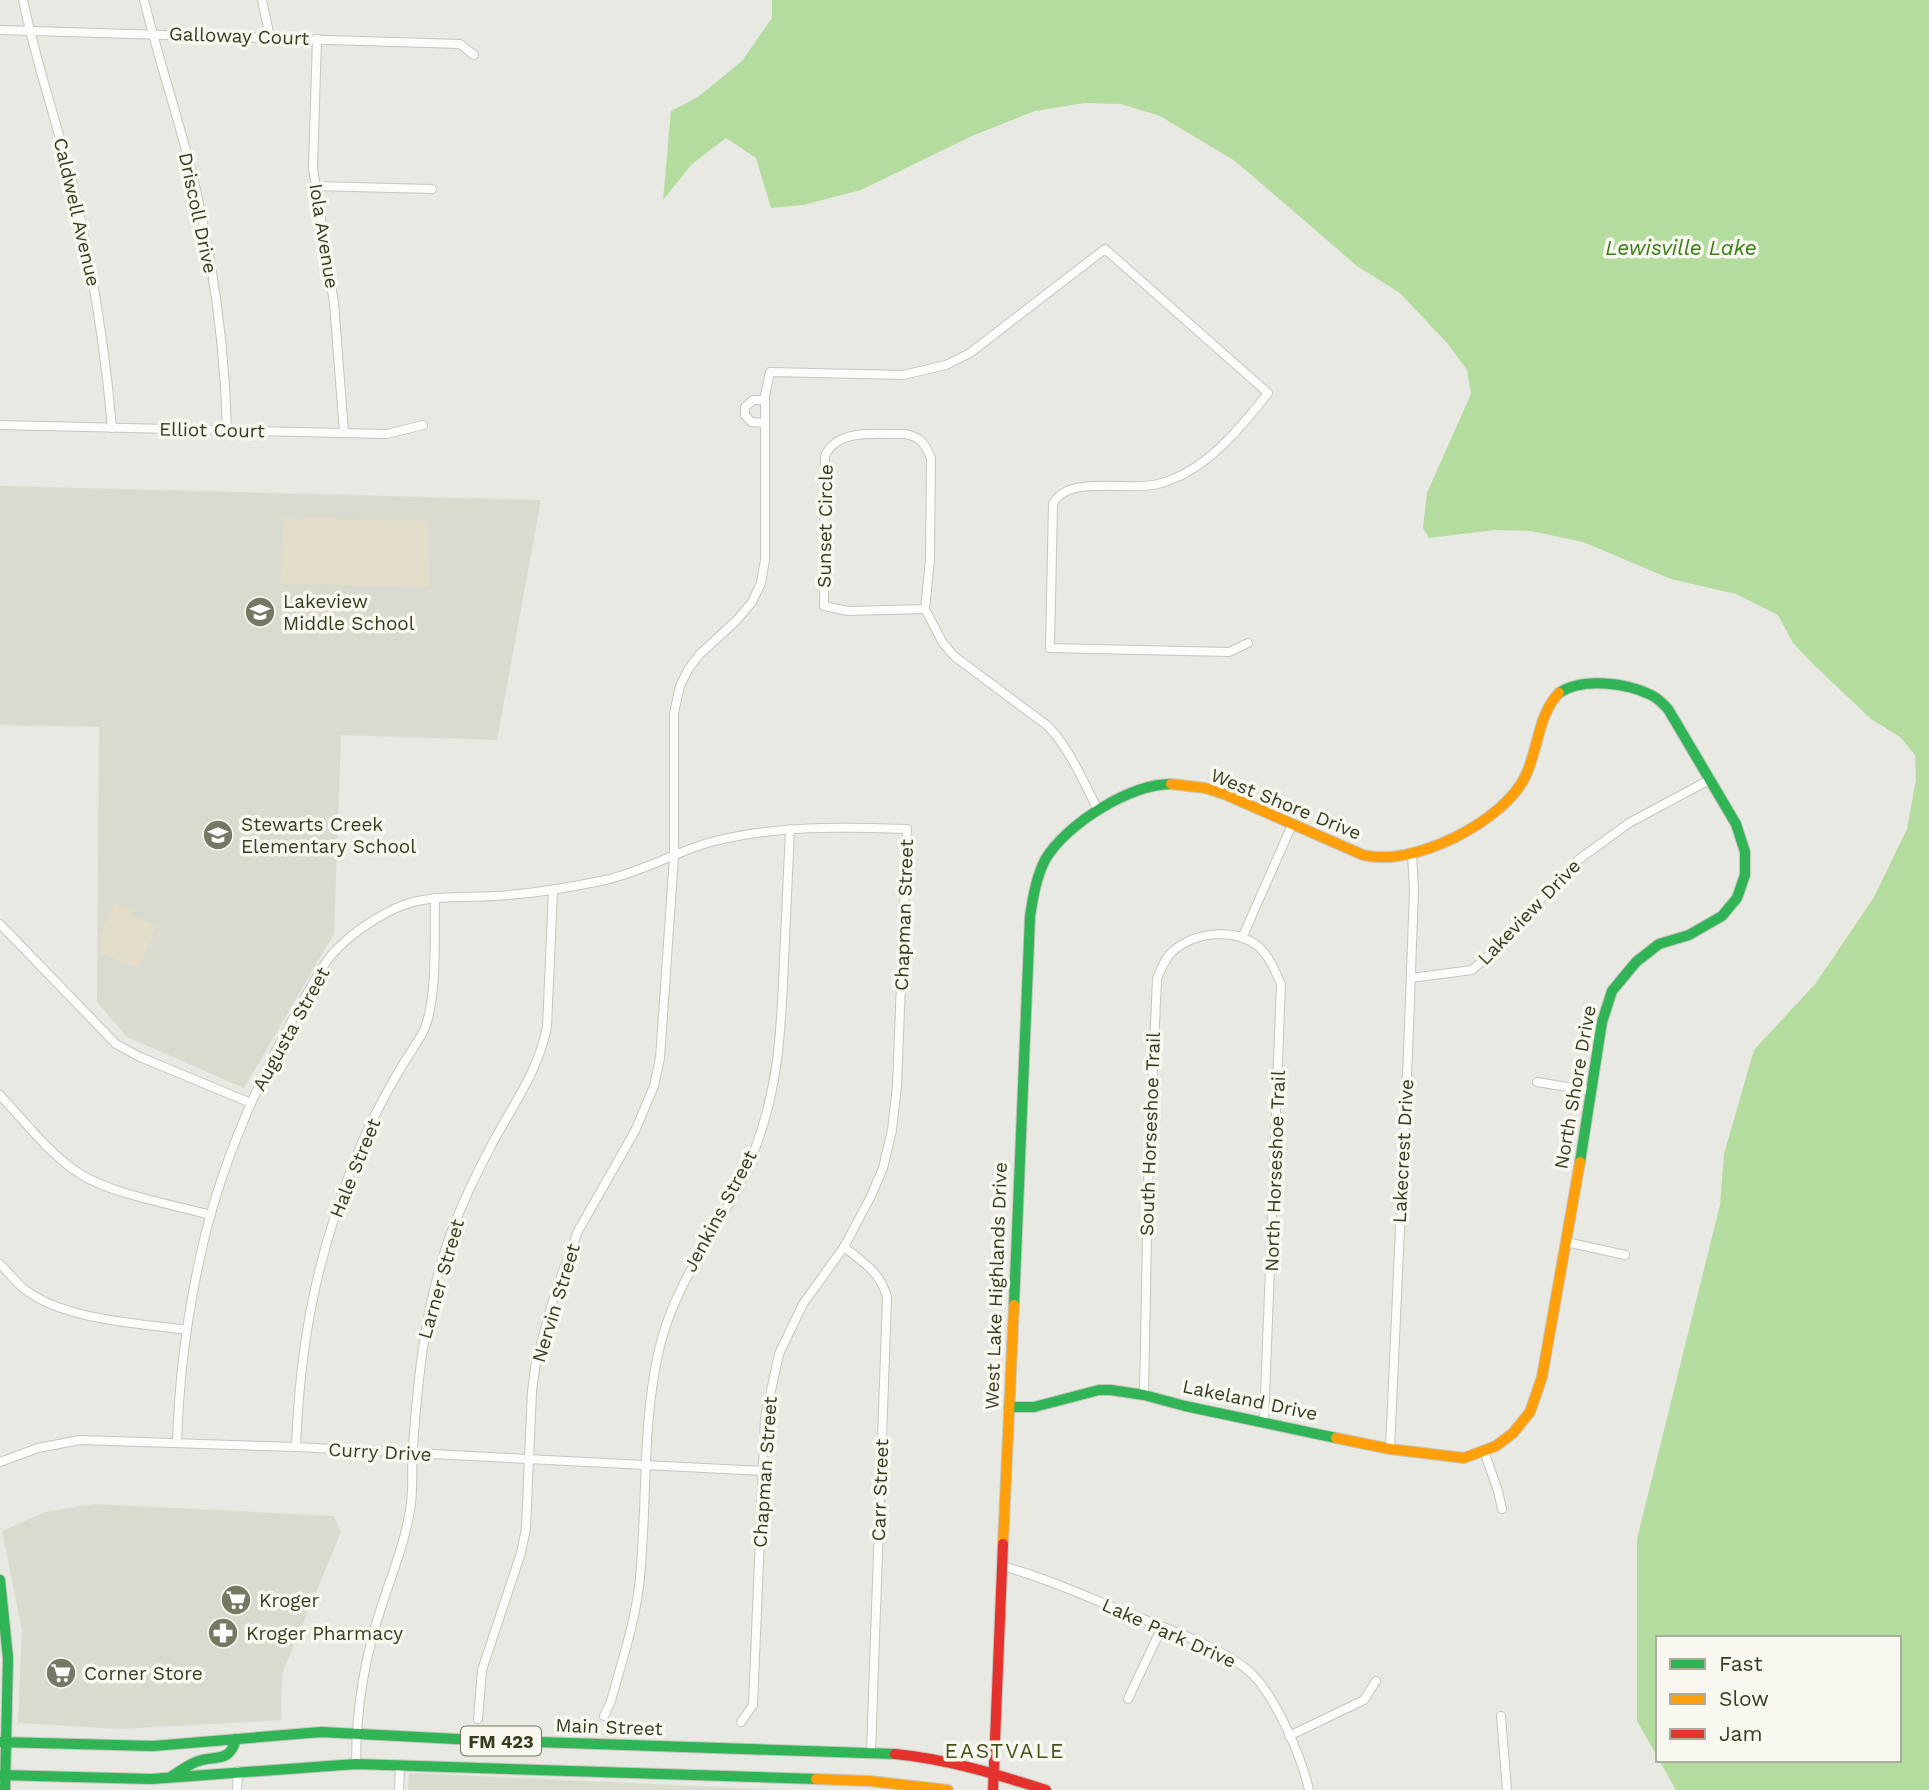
<svg xmlns="http://www.w3.org/2000/svg" width="1929" height="1790" font-family="'Work Sans',sans-serif">
<style>
.built{fill:#dadbcf}
.green{fill:#e3deca}
.water{fill:#b5dc9f}
.lines{fill:none;stroke-linecap:round;stroke-linejoin:round}
.street-casing{stroke:#c5c6bf;stroke-width:10}
.fast-casing{stroke:#c5c6be;stroke-width:12}
.slow-casing{stroke:#c5c6be;stroke-width:12}
.jam-casing{stroke:#c5c6be;stroke-width:12}
.street{stroke:#fcfcfb;stroke-width:8}
.fast{stroke:#30b455;stroke-width:10}
.slow{stroke:#ff9f0a;stroke-width:10}
.jam{stroke:#e5322d;stroke-width:10}
.labels{text-anchor:middle;dominant-baseline:central;stroke-width:7;stroke-linejoin:round;paint-order:stroke}
.shield{fill:#f8f8f0;stroke:#70755e;stroke-width:2}
.shield-label{font-size:18px;font-weight:bold;fill:#363d1f}
.street-label{font-size:19px;fill:#363d1f;stroke:#f8f8f0}
.poi-label{font-size:19px;fill:#363d1f;stroke:#f8f8f0;text-anchor:start}
.water-label{font-size:21px;font-style:italic;fill:#387d15;stroke:#f8f8f0}
.neighbourhood-label{font-size:21px;letter-spacing:2px;fill:#435119;stroke:#f8f8f0}
</style>
<rect width="100%" height="100%" fill="#e8e9e2"/>
<g class="built">
<path d="M0,486L541,500L497,740L341,735L334,934L244,1088L127,1037L97,1002L99,727L0,725Z"/>
<path d="M93,1504L334,1516L341,1532L282,1674L281,1720L119,1729L18,1723L22,1630L2,1531L45,1512Z"/>
<path d="M409,1773L788,1790H408Z"/>
</g>
<g class="green">
<path d="M284,518L430,521L429,586L281,584Z"/>
<path d="M114,904L133,910L131,916L156,926L139,969L101,953V936Z"/>
</g>
<path class="water" d="M772,0H1929V1790H1676L1659,1760H1899V1638H1658V1758L1637,1721V1539L1720,1205L1724,1154L1754,1050L1816,983L1874,897L1907,829L1916,780L1915,755L1900,737L1871,719L1814,665L1793,643L1778,615L1736,594L1671,579L1583,542L1531,531L1495,530L1429,538L1423,528L1427,493L1471,394L1467,370L1447,343L1400,293L1357,266L1235,161L1160,116L1121,104L1085,103L1035,111L974,135L861,190L803,205L771,208L756,158L726,138L692,164L663,200L671,111L698,97L742,61L772,18Z"/>
<g class="lines">
<g class="street-casing">
<g id="street">
<path d="M23,0C36,63 57,123 73,186C92,266 105,346 112,428"/>
<path d="M144,0C159,61 179,120 194,181C213,262 225,347 227,431"/>
<path d="M262,0L270,37"/>
<path d="M0,30L460,44L474,55"/>
<path d="M317,39L313,168L334,303L344,432"/>
<path d="M315,186L432,189"/>
<path d="M765,423L751,422L745,415V407L753,400H765"/>
<path d="M0,425L387,434L423,425"/>
<path d="M905,434C921,437 925,444 931,458L930,560L925,609L848,611L824,606L825,456C838,427 879,435 905,434Z"/>
<path d="M925,609L943,643L954,656L1048,726C1071,751 1083,781 1098,810"/>
<path d="M0,924L116,1044L140,1057L251,1103"/>
<path d="M1242,938L1292,825"/>
<path d="M1411,978L1472,970L1502,944L1532,908L1578,860L1629,823L1711,779"/>
<path d="M1537,1082L1592,1091"/>
<path d="M0,1095C24,1121 52,1157 82,1175C112,1194 175,1205 211,1215"/>
<path d="M1566,1242L1625,1255"/>
<path d="M844,1247C862,1261 881,1273 887,1297L871,1752"/>
<path d="M0,1264C8,1272 15,1281 23,1288C62,1320 138,1323 187,1330"/>
<path d="M1144,1395L1148,1185L1157,979C1161,969 1165,958 1173,951C1195,932 1236,927 1259,947C1270,957 1275,971 1281,984L1264,1422"/>
<path d="M177,1443C179,1379 187,1315 201,1253C219,1170 257,1082 299,1008C310,990 320,967 335,951C352,933 372,920 394,909C425,894 460,898 494,896C532,894 568,888 605,880C642,872 675,852 711,842C775,825 841,827 907,829L897,1086L892,1130L883,1168L870,1198L844,1247L803,1304L779,1354L765,1418L753,1705L741,1722"/>
<path d="M296,1447C300,1343 316,1260 354,1162C366,1131 382,1100 399,1071C407,1057 417,1044 424,1030C438,998 434,934 435,898"/>
<path d="M1390,1449L1408,1053L1414,890L1412,853"/>
<path d="M1484,1451L1498,1491L1502,1509"/>
<path d="M0,1462L38,1448L80,1440L296,1447L763,1471"/>
<path d="M1002,1566C1047,1578 1089,1598 1133,1615C1167,1629 1227,1649 1253,1675C1276,1698 1302,1758 1309,1790"/>
<path d="M1128,1699L1162,1627"/>
<path d="M604,1716L611,1701C621,1664 634,1626 639,1587C648,1508 641,1428 659,1350C676,1275 726,1223 753,1154C779,1088 781,1031 784,962C786,917 788,873 790,829"/>
<path d="M1501,1716L1507,1790"/>
<path d="M478,1719L482,1670L521,1553L526,1528L532,1391L536,1362L555,1293L578,1231L635,1131L654,1086L660,1058L674,857V713L680,686L689,668L700,654L737,620L752,602L761,583L765,560V396L770,372L903,375L946,365L970,353L1105,249L1268,393C1239,430 1205,472 1158,484C1129,492 1067,474 1053,504L1050,648L1229,652L1248,643"/>
<path d="M1289,1736L1364,1700L1376,1681"/>
<path d="M356,1764C356,1708 365,1654 383,1602C393,1571 405,1542 410,1510C414,1490 411,1468 413,1447C418,1374 426,1302 451,1233C462,1204 476,1174 491,1146C512,1106 538,1072 547,1027L553,891"/>
<path d="M237,1790L238,1771"/>
<path d="M399,1790L400,1765"/>
</g>
</g>
<g class="fast-casing">
<g id="fast">
<path d="M1559,693C1582,677 1627,683 1651,695C1658,698 1663,704 1668,709L1736,824L1745,852V875L1737,898L1722,916L1689,935L1659,944L1636,962L1612,991L1602,1022L1580,1162"/>
<path d="M1014,1305L1030,917C1033,897 1036,878 1045,860C1066,824 1130,784 1171,784"/>
<path d="M1009,1407H1034L1099,1390H1111L1144,1395L1185,1406L1336,1438"/>
<path d="M0,1580L8,1658L5,1790"/>
<path d="M0,1742L153,1746L321,1732L476,1740L895,1754"/>
<path d="M0,1775L151,1779L356,1764L816,1779"/>
<path d="M172,1776C180,1771 188,1765 196,1762C215,1754 229,1765 236,1739"/>
</g>
</g>
<g class="slow-casing">
<g id="slow">
<path d="M1171,784L1205,788L1224,794L1363,855C1412,868 1503,822 1525,777C1538,751 1538,714 1559,693"/>
<path d="M1336,1438L1390,1449L1464,1458L1496,1446L1513,1433L1530,1412L1542,1377L1580,1162"/>
<path d="M1003,1544L1014,1305"/>
<path d="M816,1779L870,1781L948,1790"/>
</g>
</g>
<g class="jam-casing">
<g id="jam">
<path d="M895,1754C947,1759 996,1774 1046,1790"/>
<path d="M993,1790L1003,1544"/>
</g>
</g>
<use href="#street" class="street"/>
<use href="#fast" class="fast"/>
<use href="#slow" class="slow"/>
<use href="#jam" class="jam"/>
</g>
<defs>
<g id="school-disc" transform="scale(1.575)"><circle r="9.5" fill="#747963" stroke="#f8f8f0"/><path d="M0-5L7-2L0 1L-7-2ZM-4 1L0 2.5L4 1V4Q0 6-4 4Z" fill="#fff"/></g>
<g id="supermarket-disc" transform="scale(1.575)"><circle r="9.5" fill="#747963" stroke="#f8f8f0"/><path d="M-6-5.5h2.5l.6 2H6L4.5 2H-2.5L-4.4-4H-6ZM-1.5 3.2a1.3 1.3 0 1 0 .1 0ZM3 3.2a1.3 1.3 0 1 0 .1 0Z" fill="#fff"/></g>
<g id="pharmacy-disc" transform="scale(1.575)"><circle r="9.5" fill="#747963" stroke="#f8f8f0"/><path d="M-2-6h4v4h4v4h-4v4h-4v-4h-4v-4h4Z" fill="#fff"/></g>
</defs>
<g fill-rule="evenodd">
<use href="#school-disc" x="260" y="612"/>
<use href="#school-disc" x="218" y="835"/>
<use href="#supermarket-disc" x="236" y="1600"/>
<use href="#pharmacy-disc" x="223" y="1633"/>
<use href="#supermarket-disc" x="61" y="1673"/>
</g>
<g class="labels">
<rect class="shield" x="461" y="1726.5" width="80" height="29" rx="5"/>
<g class="shield-label">
<text x="501" y="1741">FM 423</text>
</g>
<g class="street-label">
<text transform="translate(239 36) rotate(2)">Galloway Court</text>
<text transform="translate(77 212) rotate(77)">Caldwell Avenue</text>
<text transform="translate(198 213) rotate(78)">Driscoll Drive</text>
<text transform="translate(324 236) rotate(81)">Iola Avenue</text>
<text transform="translate(212 430) rotate(1)">Elliot Court</text>
<text transform="translate(825 526) rotate(-89)">Sunset Circle</text>
<text transform="translate(1286 804) rotate(22)">West Shore Drive</text>
<text transform="translate(1529 912) rotate(-46)">Lakeview Drive</text>
<text transform="translate(904 915) rotate(-88)">Chapman Street</text>
<text transform="translate(291 1029) rotate(-61)">Augusta Street</text>
<text transform="translate(1575 1087) rotate(-80)">North Shore Drive</text>
<text transform="translate(1150 1134) rotate(-88)">South Horseshoe Trail</text>
<text transform="translate(1403 1151) rotate(-87)">Lakecrest Drive</text>
<text transform="translate(355 1168) rotate(-68)">Hale Street</text>
<text transform="translate(1275 1171) rotate(-88)">North Horseshoe Trail</text>
<text transform="translate(720 1211) rotate(-62)">Jenkins Street</text>
<text transform="translate(441 1279) rotate(-74)">Larner Street</text>
<text transform="translate(996 1286) rotate(-88)">West Lake Highlands Drive</text>
<text transform="translate(556 1303) rotate(-73)">Nervin Street</text>
<text transform="translate(1250 1400) rotate(12)">Lakeland Drive</text>
<text transform="translate(380 1452) rotate(3)">Curry Drive</text>
<text transform="translate(765 1472) rotate(-86)">Chapman Street</text>
<text transform="translate(880 1490) rotate(-88)">Carr Street</text>
<text transform="translate(1169 1633) rotate(24)">Lake Park Drive</text>
<text transform="translate(609 1727) rotate(2)">Main Street</text>
</g>
<g class="poi-label">
<text x="283" y="601">Lakeview<tspan x="283" dy="22">Middle School</tspan></text>
<text x="241" y="824">Stewarts Creek<tspan x="241" dy="22">Elementary School</tspan></text>
<text x="259" y="1600">Kroger</text>
<text x="246" y="1633">Kroger Pharmacy</text>
<text x="84" y="1673">Corner Store</text>
</g>
<g class="water-label">
<text x="1681" y="247">Lewisville Lake</text>
</g>
<g class="neighbourhood-label">
<text x="1005" y="1750">EASTVALE</text>
</g>
</g>
<rect x="1656" y="1636" width="245" height="126" fill="#f8f8f0" stroke="#aaad9c" stroke-width="2"/>
<rect x="1670" y="1659" width="35" height="10" fill="#30b455" stroke="#aaad9c" stroke-width="2"/>
<text x="1719" y="1671" font-size="21" fill="#363d1f">Fast</text>
<rect x="1670" y="1694" width="35" height="10" fill="#ff9f0a" stroke="#aaad9c" stroke-width="2"/>
<text x="1719" y="1706" font-size="21" fill="#363d1f">Slow</text>
<rect x="1670" y="1729" width="35" height="10" fill="#e5322d" stroke="#aaad9c" stroke-width="2"/>
<text x="1719" y="1741" font-size="21" fill="#363d1f">Jam</text>
</svg>
